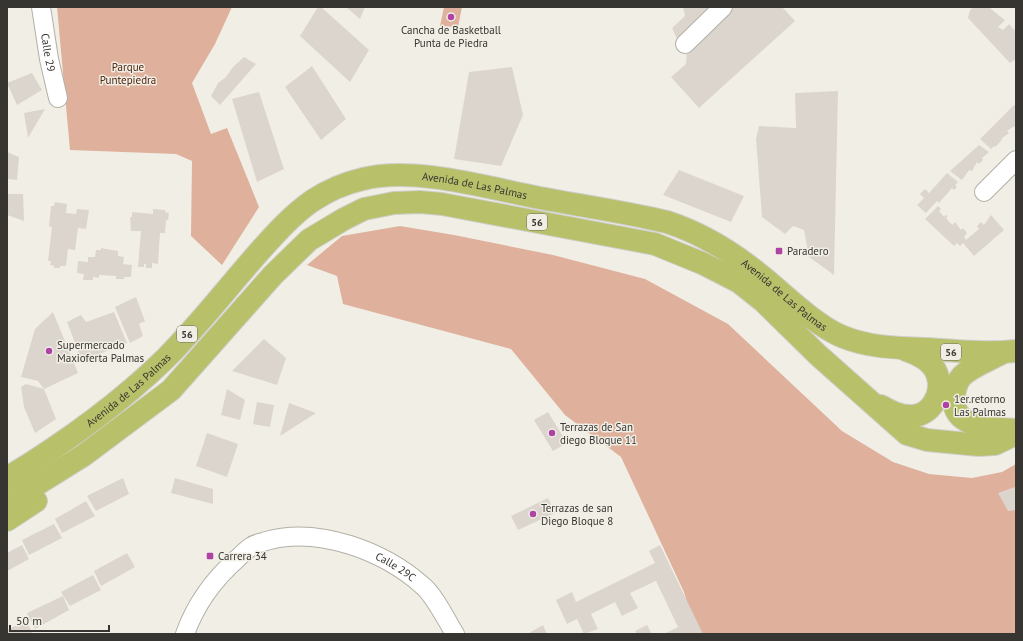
<svg xmlns="http://www.w3.org/2000/svg" width="1023" height="641" font-family="'PT Sans',sans-serif">
<style>
.green{fill:#dfb09c}
.building{fill:#dcd5ce}
.lines{fill:none;stroke-linecap:round;stroke-linejoin:round}
.minor-casing{stroke:#b3b0a7;stroke-width:20}
.major-casing{stroke:#cfcfce;stroke-width:24}
.minor{stroke:#fff;stroke-width:18}
.major{stroke:#b8c16a;stroke-width:22}
.poi-dot{fill:#ae43a5;stroke:#f1efe5;stroke-width:1.5}
.labels{text-anchor:middle;dominant-baseline:central;stroke-width:3;stroke-linejoin:round;paint-order:stroke}
.shield{fill:#f1efe5;stroke:#6e6d67;stroke-width:1}
.shield-label{font-size:10px;font-weight:bold;fill:#363531}
.poi-label{font-size:11px;fill:#363531;stroke:#f1efe5;text-anchor:start}
.street-label{font-size:11px;fill:#363531;stroke:#f1efe5}
.park-label{font-size:11px;fill:#481b05;stroke:#f1efe5}
</style>
<rect width="100%" height="100%" fill="#f1efe5"/>
<g class="green">
<path d="M57,7H232L215,44L192,83L211,134L227,128L259,207L222,265L191,236L192,161L176,154L70,150Z"/>
<path d="M444,7H462L458,27L440,26Z"/>
<path d="M400,226L454,235L553,255L645,279L728,324L842,431L893,462L929,474L972,478L1002,472L1016,464V634H696L684,592L621,457L565,415L511,349L343,304L337,276L307,265L342,236Z"/>
</g>
<g class="building">
<path d="M318,7H321L369,50L350,82L300,36Z"/>
<path d="M346,7H365L360,19Z"/>
<path d="M683,7H711L678,41L672,28L685,16Z"/>
<path d="M730,7H782L795,21L699,108L671,77L686,64L687,48Z"/>
<path d="M974,7H992L990,8L997,14L1005,20L998,27L1003,30L1009,24L1014,30L1016,29V59L1010,63L968,18L970,10Z"/>
<path d="M244,57L256,64L220,105L211,96L218,83L226,77L233,67Z"/>
<path d="M312,66L346,119L321,140L285,87Z"/>
<path d="M512,67L523,115L501,166L454,159L469,72Z"/>
<path d="M32,73L42,90L17,105L7,83Z"/>
<path d="M838,91L834,275L809,257L804,230L793,226L785,234L762,217L756,139L759,126L796,128L795,93Z"/>
<path d="M259,92L284,169L257,182L232,99Z"/>
<path d="M1014,105L1016,107V126L1011,128L1007,131L1009,133L1001,139L1002,140L995,147L994,146L991,149L980,139Z"/>
<path d="M45,109L28,138L24,113Z"/>
<path d="M979,145L989,152L982,158L983,160L979,164L977,162L972,171L969,170L962,180L950,171Z"/>
<path d="M7,152L19,157L17,180L7,179Z"/>
<path d="M679,170L744,196L731,222L663,195Z"/>
<path d="M947,173L958,182L955,185L957,187L954,190L952,188L939,203L937,201L926,213L917,205L924,198L920,194L925,189L929,193Z"/>
<path d="M7,194H23L24,221L7,215Z"/>
<path d="M55,202L67,204L66,213L76,214L77,209L89,210L86,229L78,228L75,250L68,249L66,266H60V268H54V266L50,265L51,261H48L52,227L49,226L51,206H54Z"/>
<path d="M938,206L941,209L939,211L944,217L946,215L948,216L946,218L952,225L955,222L961,230L963,228L967,233L964,237L966,240L979,229L977,226L981,222L984,225L991,215L1004,230L974,256L963,243L960,246L957,243L954,246L925,219Z"/>
<path d="M153,209L165,210V212L169,213L168,220H166L165,233H160L158,264L152,263V268H146V264H144V267H138L141,231H131L130,217H132V212L153,214Z"/>
<path d="M101,248L118,251V256L124,257L123,264L132,265L131,277H124V279H116V276L99,275V278L93,277V280H83L84,274L77,273L78,261L88,262V257H95L96,250H101Z"/>
<path d="M136,297L145,321L139,324L143,336L130,343L115,307Z"/>
<path d="M53,312L78,373L44,389L38,381L21,377L35,329Z"/>
<path d="M114,312L127,343L82,361L67,322L81,315L86,322Z"/>
<path d="M264,339L286,358L277,385L232,371Z"/>
<path d="M26,384L44,389L56,419L35,433L24,407L21,387Z"/>
<path d="M227,389L245,400L240,420L221,415Z"/>
<path d="M257,402L274,405L270,427L253,424Z"/>
<path d="M289,403L316,413L280,436Z"/>
<path d="M548,412L567,443L553,451L534,420Z"/>
<path d="M207,433L238,444L227,477L196,466Z"/>
<path d="M123,478L129,494L96,511L87,496Z"/>
<path d="M175,478L213,489V504L171,493Z"/>
<path d="M1015,487L1016,510L1008,511L998,493Z"/>
<path d="M548,498L555,513L518,530L511,516Z"/>
<path d="M86,501L95,516L62,533L55,519Z"/>
<path d="M54,524L62,538L29,555L22,540Z"/>
<path d="M22,545L29,559L7,571V553Z"/>
<path d="M660,545L703,634H664L678,627L656,581L630,593L638,608L622,616L615,602L591,614L598,629L584,634L577,619L567,624L556,600L572,592L576,602L655,563L649,551Z"/>
<path d="M127,553L135,567L101,586L94,571Z"/>
<path d="M93,575L101,590L70,606L61,592Z"/>
<path d="M63,596L69,610L35,629L27,613Z"/>
<path d="M26,620L33,634H7V630Z"/>
<path d="M543,625L547,634H529V633Z"/>
<path d="M647,625L652,634H637L635,631Z"/>
</g>
<g class="lines">
<g class="minor-casing">
<g id="minor">
<path id="s1" d="M41,7L49,59L58,98"/>
<path d="M685,44L723,7"/>
<path d="M984,192L1016,160"/>
<path id="s2" d="M185,634C196,603 214,579 238,558C242,554 247,549 252,546C256,543 262,543 266,541C318,526 384,551 423,586C434,595 447,621 455,634"/>
</g>
</g>
<g class="major-casing">
<g id="major">
<path d="M1002,353C990,360 972,366 962,376C957,381 955,389 954,396C951,429 993,428 1016,430"/>
<path d="M881,406C890,411 899,416 910,416C931,417 944,393 937,374C932,360 918,354 906,350"/>
<path id="s3" d="M7,478C63,444 119,404 166,358C199,325 228,287 259,252C275,234 292,215 312,201C327,191 345,183 363,179C414,166 488,188 540,198C583,206 625,212 667,222C704,234 734,253 764,278C786,296 815,325 841,336C869,348 899,348 928,349C958,351 986,354 1016,351"/>
<path d="M7,503L84,455L171,390L273,275L309,240L344,219L364,209L394,203L420,202L442,204L655,244L704,264L739,282L763,301L818,355L907,434L927,440L979,445L995,444L1016,434"/>
<path d="M7,520L36,501"/>
</g>
</g>
<use href="#minor" class="minor"/>
<use href="#major" class="major"/>
</g>
<g class="poi-dot">
<circle cx="451" cy="17" r="4"/>
<rect x="775" y="247" width="8" height="8" rx="2"/>
<circle cx="49" cy="351" r="4"/>
<circle cx="946" cy="405" r="4"/>
<circle cx="552" cy="433" r="4"/>
<circle cx="533" cy="514" r="4"/>
<rect x="206" y="552" width="8" height="8" rx="2"/>
</g>
<g class="labels">
<g class="shield">
<rect x="527" y="214" width="20" height="16" rx="3"/>
<rect x="177" y="326" width="20" height="16" rx="3"/>
<rect x="941" y="344" width="20" height="16" rx="3"/>
</g>
<g class="shield-label">
<text x="537" y="222">56</text>
<text x="187" y="334">56</text>
<text x="951" y="352">56</text>
</g>
<g class="poi-label">
<text x="451" y="30" text-anchor="middle">Cancha de Basketball<tspan x="451" dy="13">Punta de Piedra</tspan></text>
<text x="787" y="251">Paradero</text>
<text x="57" y="345">Supermercado<tspan x="57" dy="13">Maxioferta Palmas</tspan></text>
<text x="954" y="399">1er.retorno<tspan x="954" dy="13">Las Palmas</tspan></text>
<text x="560" y="427">Terrazas de San<tspan x="560" dy="13">diego Bloque 11</tspan></text>
<text x="541" y="508">Terrazas de san<tspan x="541" dy="13">Diego Bloque 8</tspan></text>
<text x="218" y="556">Carrera 34</text>
</g>
<g class="street-label">
<text stroke="none"><textPath href="#s1" startOffset="46">Calle 29</textPath></text>
<text stroke="none"><textPath href="#s3" startOffset="583">Avenida de Las Palmas</textPath></text>
<text stroke="none"><textPath href="#s3" startOffset="918">Avenida de Las Palmas</textPath></text>
<text stroke="none"><textPath href="#s3" startOffset="150">Avenida de Las Palmas</textPath></text>
<text stroke="none"><textPath href="#s2" startOffset="263">Calle 29C</textPath></text>
</g>
<g class="park-label">
<text x="128" y="67">Parque<tspan x="128" dy="13">Puntepiedra</tspan></text>
</g>
</g>
<rect width="1023" height="641" fill="none" stroke="#363531" stroke-width="16"/>
<path d="M10 625v6h99v-6" fill="none" stroke="#363531" stroke-width="2"/>
<text x="16" y="625" font-size="12" fill="#363531" stroke="#f1efe5" stroke-width="3" paint-order="stroke">50 m</text>
</svg>
